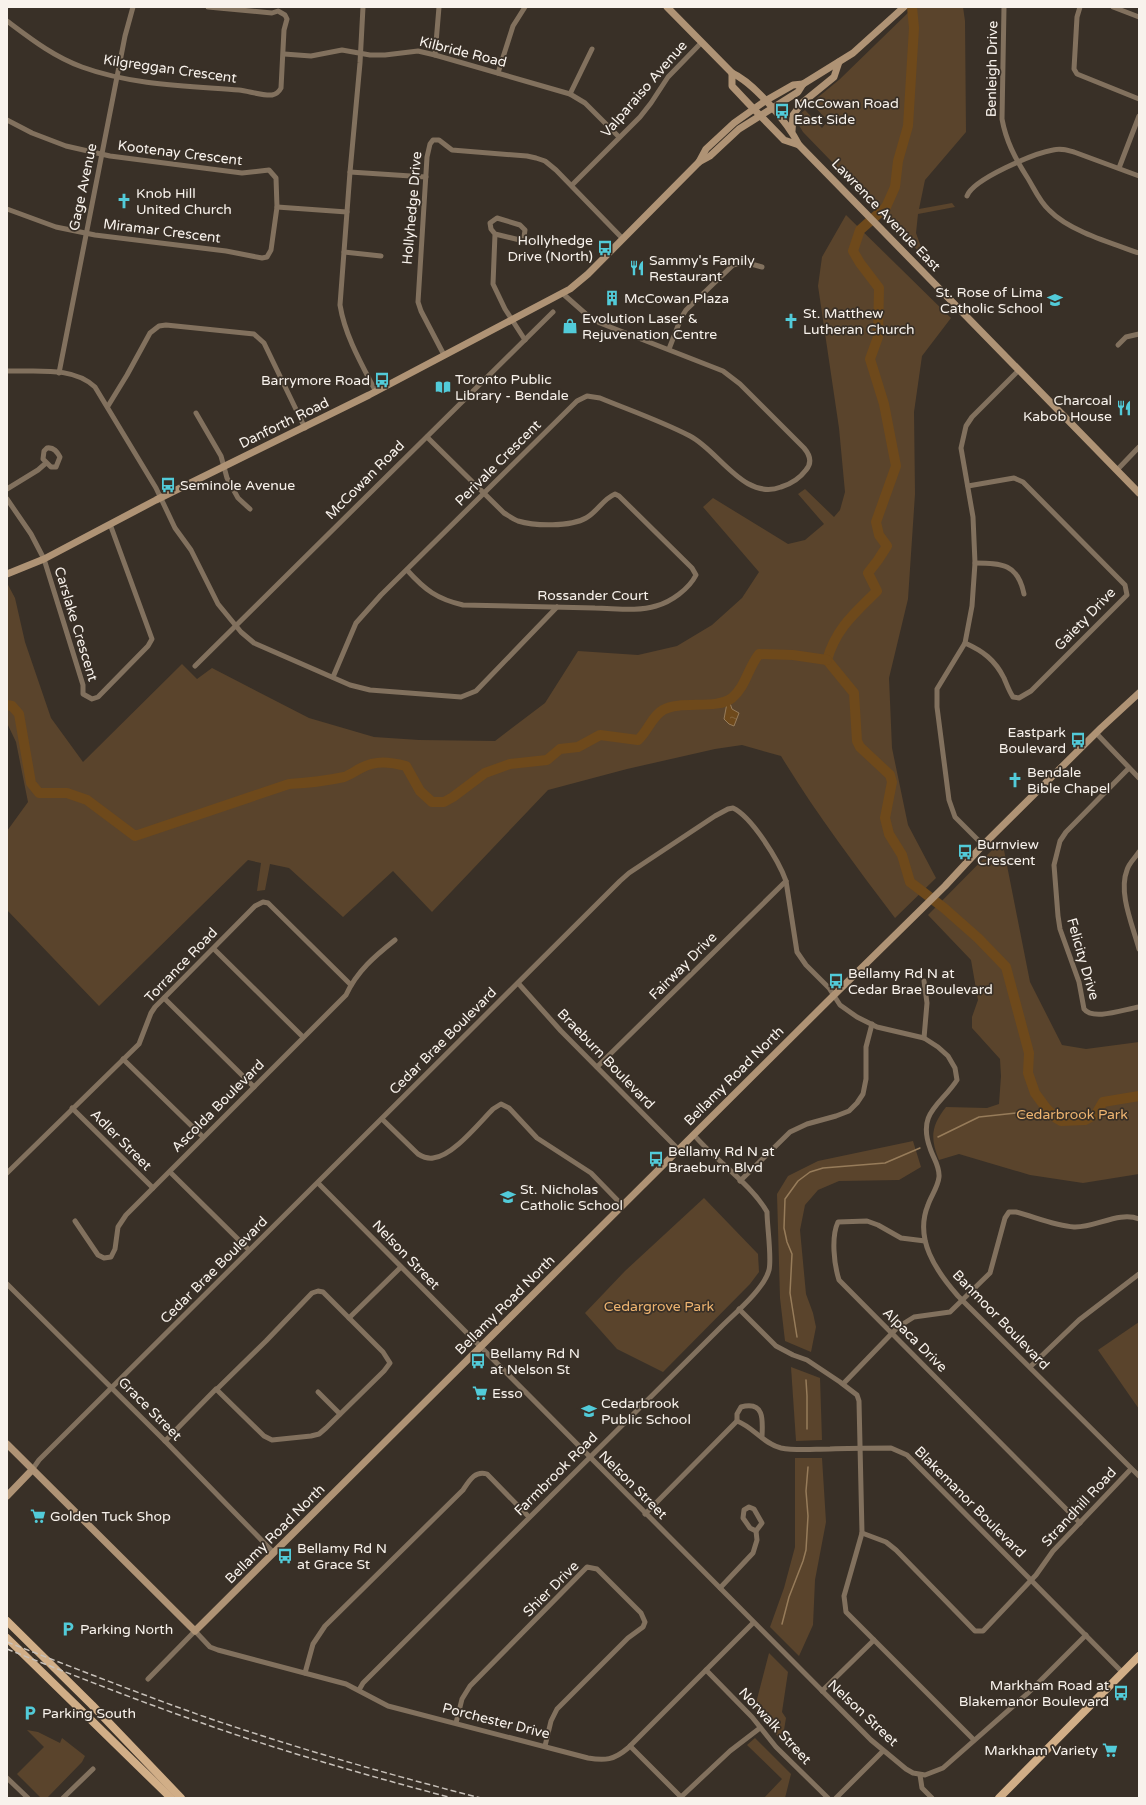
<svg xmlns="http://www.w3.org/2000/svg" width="1146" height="1805" font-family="'Varela Round',sans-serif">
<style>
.park{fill:#5a442c}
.water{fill:url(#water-ripples);stroke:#977c5a}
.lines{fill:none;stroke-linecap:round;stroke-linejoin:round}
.stream{stroke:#977c5a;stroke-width:1.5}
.river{stroke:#6e491b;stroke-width:10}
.street{stroke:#82715e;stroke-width:5}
.secondary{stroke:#af9375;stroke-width:7}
.primary{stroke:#d1ae87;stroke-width:8}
.rail{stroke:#c7c0b9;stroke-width:1.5;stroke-dasharray:6 3;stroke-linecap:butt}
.labels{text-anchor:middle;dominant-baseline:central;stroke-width:3.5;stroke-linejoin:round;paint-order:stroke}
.street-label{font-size:14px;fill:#f8f2ec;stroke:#393027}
.poi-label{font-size:14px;fill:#f8f2ec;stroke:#393027;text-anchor:start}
.park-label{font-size:14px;fill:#eeb470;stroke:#393027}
</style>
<defs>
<pattern id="water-ripples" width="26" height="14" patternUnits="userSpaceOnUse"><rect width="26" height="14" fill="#6e491b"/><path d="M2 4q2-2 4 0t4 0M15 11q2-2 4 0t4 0" fill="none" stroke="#83643c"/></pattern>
</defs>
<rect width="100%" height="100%" fill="#393027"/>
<g class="park">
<path d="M914,7H963L965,21L966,132L925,180L919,209L952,203L955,207L918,214L916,233L925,258L803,132L797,122L799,115L805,110L822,128L828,121L811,103L840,79Z"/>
<path d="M846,215L951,318L922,356L914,412L915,494L908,599L889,678L892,748L908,825L936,878L895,918C855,865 815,812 781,756L742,745L715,749L627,769L548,790L432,912L393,871L343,917L289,868L270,864L265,890L257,891L261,863L248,860L99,1006L7,910V831L28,802L16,742L7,723V583L15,598L25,642L51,718L83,762L182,664L197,679L212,668L309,718L374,737L419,740L495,741L545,703L578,651L638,655L677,646L712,625L742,598L759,572L703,507L713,498L788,544L805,540L824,524L798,494L805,489L834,517L840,510L845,492L839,428L818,286L822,257Z"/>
<path d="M1002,840L1030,982L1062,1045L1086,1049L1139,1042V1174L1083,1183L1030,1175L959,1154L939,1160C930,1138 931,1126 946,1107L987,1108L999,1104L1001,1076L1000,1059L972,1028V1017L978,1000L971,960L928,915Z"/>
<path d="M913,1141L921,1167L899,1180L839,1181L818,1190L805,1205L800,1230L806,1294L813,1313L816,1327L811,1352L785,1341L780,1298L777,1194L788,1176L818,1161Z"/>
<path d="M704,1198L758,1254L759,1272L750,1284L663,1372L617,1349L585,1313L625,1271Z"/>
<path d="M1139,1322V1409L1098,1350Z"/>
<path d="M791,1367L820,1378L822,1440L796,1441Z"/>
<path d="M795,1458H822L826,1522L815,1580L813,1625L799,1656L770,1627L784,1588L795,1547Z"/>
<path d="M769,1653L788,1672L782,1712L786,1718L782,1742L755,1707Z"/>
<path d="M27,1730L38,1732L60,1743L62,1738L85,1756L82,1762L47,1798H41L17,1774L44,1747Z"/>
<path d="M755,1738L791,1774L785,1798H764L782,1779L747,1745Z"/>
</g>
<path class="water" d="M727,703H730L732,709L739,713L734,726L729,724L724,719Z"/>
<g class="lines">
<g class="stream">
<path d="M938,1137L979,1117L1016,1113L1056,1118"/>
<path d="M797,1337L790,1293L792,1254L787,1242L784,1228L785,1199L798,1181L810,1172L823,1168L885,1163L920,1148"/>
<path d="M806,1380L807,1396V1429"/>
<path d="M782,1624L789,1597L803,1561L806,1550L808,1516L806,1491L808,1467"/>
</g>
<g class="river">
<path d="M827,660C836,628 855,613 877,591L868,573L878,560L887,546L879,535L876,522L896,466L884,404L870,359L878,337L879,288L860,263L853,251L860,230L886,207L895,187L898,161L908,126L914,28L912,7"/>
<path d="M827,660L854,693L857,741L860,747L890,775L892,782L885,818L889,834L902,855L910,882L944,908L978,938L1006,967L1029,1053L1028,1073L1035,1093L1046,1108L1056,1118L1061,1121L1085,1120L1096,1114L1103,1102L1139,1096"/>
<path d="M7,705L12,706L19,714L31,783L39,793H67L87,800L135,836L289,784C308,783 326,781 344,777C350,775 355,771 361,768C376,760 390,762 406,766L420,791L432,802H444L453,797L485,773L510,764L547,760L560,749L578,747L600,735L638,740C648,731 652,716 663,710C680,700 717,710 732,698C746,686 748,668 759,654L793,655L827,660"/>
</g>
<g class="street">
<path d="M363,7L360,63L350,172L340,305C345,336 362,365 376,392"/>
<path d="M1004,7L1002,119C1006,141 1015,158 1027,177C1034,188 1039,201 1049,210C1069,231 1111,243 1139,253"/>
<path d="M1080,7L1077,17L1074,69L1077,74L1139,99"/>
<path d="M1113,7L1139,17"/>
<path d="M7,21C31,39 54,57 82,67C131,85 187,86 239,90C248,91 264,96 272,95C277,94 279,92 281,88L284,30L287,19L285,15L278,11L272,13L208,7"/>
<path d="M284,54L311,56L342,50L370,55H385L418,51L435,55L570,94L585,103L619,137"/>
<path d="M435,55L439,7"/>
<path d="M498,73L513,26L525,7"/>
<path d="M570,94L592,49"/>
<path d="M7,120L32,133L66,146L110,156L242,173L269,170L276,178L277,207L271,250L267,257L262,258L226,251L95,235L56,227L7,209"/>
<path d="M1119,168L1139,116"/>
<path d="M350,172L426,177"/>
<path d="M572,185L640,117L651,103L668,77L701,43"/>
<path d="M967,196C973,179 1035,153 1053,150C1061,148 1067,150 1074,152L1139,176"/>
<path d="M277,207L347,212"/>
<path d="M495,234L520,240L524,237L525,230L520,225L497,218L490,223L491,229L495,234L493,284L505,309L525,340"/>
<path d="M344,252L381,256"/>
<path d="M1118,345L1126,337L1139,334"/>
<path d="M669,349L681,318L686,310L733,265L744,262L762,267"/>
<path d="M444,355L421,311L418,302L427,157L430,144L433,140H439L452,150L527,156L536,158L545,161L556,170L623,239"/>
<path d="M7,371C36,372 73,366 95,387L156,488L175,528L191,550L218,604L241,632L254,643L350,685L370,690L461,697L476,691L557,607"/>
<path d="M59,373L125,36L133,7"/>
<path d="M108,406L127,375L150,333L159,326L166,325L254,334L264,343L305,428"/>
<path d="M196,413L221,456L227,478L238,498L250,509"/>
<path d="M47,448C54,447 57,452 60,457L56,467H51L43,459L44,451Z"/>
<path d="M1117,470L1139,447"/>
<path d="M7,489L38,470L46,463"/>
<path d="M7,499L31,534L44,559L83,685V694L92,699L98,697L148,646L152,639L110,524"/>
<path d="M975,563C1002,563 1018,564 1024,594"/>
<path d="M407,570C425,590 437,599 463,605C507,606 551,607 595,608C614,608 637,612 656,606C671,602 689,589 696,575L692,568L619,496L615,494C603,499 597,512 586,518C571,527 534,526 518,521C513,519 509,516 504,513L427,437"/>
<path d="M965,643C983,651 995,660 1004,678C1007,685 1009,691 1013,697L1019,698L1031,691L1127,595L1125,585L1023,482L1014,478L968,486"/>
<path d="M195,666L553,312"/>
<path d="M333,677L356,623L381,595L577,401L587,396L600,398C629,410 661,421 690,436C719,451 744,501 781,487C791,484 800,478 806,470C812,463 810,455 804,448L740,384L723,371L600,323L587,315L562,293"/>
<path d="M1096,733L1139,778"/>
<path d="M1129,768L1066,832L1060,841L1054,865L1058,916L1060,929L1079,982L1084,1009C1093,1021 1125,1009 1139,1007"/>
<path d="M983,845L955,817L949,800L937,707V689L965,643L972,606L975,563L973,517L961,448L966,426L972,417L1019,370"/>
<path d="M1139,852C1135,858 1129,863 1127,870C1118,893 1133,926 1139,949"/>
<path d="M214,949L303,1037"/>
<path d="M924,981L927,1003L924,1038"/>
<path d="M518,983L561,1031L679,1150"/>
<path d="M164,998L254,1087"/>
<path d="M123,1059L203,1137"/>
<path d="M597,1067L786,881"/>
<path d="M72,1108L153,1188"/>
<path d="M382,1119L418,1154C423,1157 427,1159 433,1158C453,1156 479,1123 493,1109L501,1104L509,1108L537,1138L591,1173L623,1206"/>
<path d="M170,1172L249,1250"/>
<path d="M7,1173L139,1044L151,1013L155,1007L255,906L263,902L268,903L351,985"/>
<path d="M740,1181L790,1132L807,1124L836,1116L849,1111L857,1103L863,1094L866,1079V1047L872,1024"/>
<path d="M318,1183L871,1740L906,1769L913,1773L925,1775L943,1768L1028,1693L1086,1635"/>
<path d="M75,1221L98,1255L104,1258L111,1257L115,1249L118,1227L126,1215L346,995C357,971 375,956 395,940"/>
<path d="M925,1241L901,1238L878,1225L867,1221L838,1222C831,1237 834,1264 839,1280L1080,1523"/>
<path d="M7,1284L165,1441L274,1553"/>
<path d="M739,1309L776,1346L793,1355L807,1360L840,1382L857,1395L859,1401L862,1533L844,1596L846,1612L974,1740"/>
<path d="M349,1318L401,1267"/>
<path d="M1030,1367L1079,1320L1139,1274"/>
<path d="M843,1384L898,1327L914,1317L950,1312L990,1273L1005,1218L1009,1212H1016C1035,1217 1055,1226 1074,1227C1095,1228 1119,1211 1139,1219"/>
<path d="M318,1392L340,1414"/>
<path d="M737,1421V1414L741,1407C764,1401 763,1419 762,1436"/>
<path d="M165,1441L169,1437L216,1389L218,1388L266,1341L312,1293L318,1291L323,1292L383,1352L390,1363L384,1371L326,1428L319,1434L311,1436L272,1440L264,1436L216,1389"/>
<path d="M32,1470L39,1460L620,881L629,873L715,816L728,809L733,808C752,817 779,861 786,881L797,952L806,965L829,988L840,1005L857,1017L877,1027L924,1038L938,1047L948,1056L955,1068L957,1080C941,1105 917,1112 930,1148C933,1158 940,1166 939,1177C938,1187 931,1196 928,1205C914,1239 936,1271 958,1296L1139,1476"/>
<path d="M749,1507L754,1509L762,1523L756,1531L750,1528L743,1518L744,1510Z"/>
<path d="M645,1514L737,1421C753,1427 764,1444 781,1448C796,1451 814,1449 830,1449C850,1448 871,1448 891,1448L907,1455L1123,1673"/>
<path d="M862,1533L886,1542L896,1550L975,1631H983L1036,1575L1053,1551L1131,1469"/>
<path d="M720,1588L753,1553L757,1540L756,1531"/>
<path d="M706,1670L752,1717L776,1747L828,1798"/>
<path d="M305,1673L313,1644L325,1626L463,1490C469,1481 475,1470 487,1474L529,1517"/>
<path d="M148,1679L195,1631L210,1647L218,1650L346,1684L388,1706L588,1758C605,1761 614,1760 628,1748L753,1623"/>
<path d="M359,1690L363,1683L721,1327C735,1313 764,1289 769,1270C772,1258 767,1226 767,1212C752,1185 714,1159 694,1135"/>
<path d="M822,1691L874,1640"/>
<path d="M456,1723L462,1699L470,1686L587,1567L597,1569L641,1613L645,1622L643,1627L628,1638L557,1709L551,1721L545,1746"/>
<path d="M630,1746L682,1798"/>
<path d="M920,1775L922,1788L932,1798"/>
<path d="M7,1778L28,1798"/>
<path d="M681,1797L730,1751L760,1728"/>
<path d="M63,1798L93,1769"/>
<path d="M836,1798L883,1751"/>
</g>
<g class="secondary">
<path d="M667,7L732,73C754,83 788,123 799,145L1139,493"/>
<path d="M732,73V86L748,103L784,140L799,145"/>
<path d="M792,131L793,115L802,103L834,77L839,62"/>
<path d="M699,162L706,149L734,123L765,101L793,85L803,84"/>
<path d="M7,574L44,559L156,500L369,395L570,289L588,274L699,162L710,156L739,129L798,92L803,84L853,53L904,7"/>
<path d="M7,1444L195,1631L834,995L945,886L983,845L1101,728L1139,693"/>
<path d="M7,1496L32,1470"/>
</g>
<g class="primary">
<path d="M7,1621L92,1705L181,1798"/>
<path d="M7,1638L171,1798"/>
<path d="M999,1798L1139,1656"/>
</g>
<g class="rail">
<path d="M7,1642C75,1668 142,1695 211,1719C300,1749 390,1775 481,1798"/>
<path d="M7,1649C80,1678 154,1707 228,1732C302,1757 377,1778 452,1798"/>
</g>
</g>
<defs>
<g id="bus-bare" transform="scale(1.2)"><path d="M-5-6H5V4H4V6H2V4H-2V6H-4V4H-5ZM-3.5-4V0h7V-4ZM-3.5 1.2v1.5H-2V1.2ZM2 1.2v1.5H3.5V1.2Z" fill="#52cbd9" stroke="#393027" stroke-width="2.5" paint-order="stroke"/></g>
<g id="church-bare" transform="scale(1.2)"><path d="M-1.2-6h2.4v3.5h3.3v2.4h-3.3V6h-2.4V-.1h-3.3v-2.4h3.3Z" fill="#52cbd9" stroke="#393027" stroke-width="2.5" paint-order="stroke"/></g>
<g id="restaurant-bare" transform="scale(1.2)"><path d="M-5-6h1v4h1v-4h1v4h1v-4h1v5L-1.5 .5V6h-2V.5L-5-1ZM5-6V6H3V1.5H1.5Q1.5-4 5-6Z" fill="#52cbd9" stroke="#393027" stroke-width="2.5" paint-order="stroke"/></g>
<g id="building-bare" transform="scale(1.2)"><path d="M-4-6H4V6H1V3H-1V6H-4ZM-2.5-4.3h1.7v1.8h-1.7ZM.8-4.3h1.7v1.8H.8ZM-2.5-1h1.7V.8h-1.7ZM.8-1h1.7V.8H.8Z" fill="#52cbd9" stroke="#393027" stroke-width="2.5" paint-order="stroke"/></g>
<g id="school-bare" transform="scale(1.2)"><path d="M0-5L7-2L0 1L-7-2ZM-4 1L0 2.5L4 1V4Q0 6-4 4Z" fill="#52cbd9" stroke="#393027" stroke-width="2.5" paint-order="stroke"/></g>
<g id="shop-bare" transform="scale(1.2)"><path d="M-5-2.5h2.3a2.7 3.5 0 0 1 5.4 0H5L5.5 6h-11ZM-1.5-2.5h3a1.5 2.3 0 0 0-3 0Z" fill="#52cbd9" stroke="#393027" stroke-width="2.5" paint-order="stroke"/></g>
<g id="library-bare" transform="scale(1.2)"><path d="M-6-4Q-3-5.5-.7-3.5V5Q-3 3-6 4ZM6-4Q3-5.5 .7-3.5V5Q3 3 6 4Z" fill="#52cbd9" stroke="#393027" stroke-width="2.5" paint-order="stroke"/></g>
<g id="supermarket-bare" transform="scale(1.2)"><path d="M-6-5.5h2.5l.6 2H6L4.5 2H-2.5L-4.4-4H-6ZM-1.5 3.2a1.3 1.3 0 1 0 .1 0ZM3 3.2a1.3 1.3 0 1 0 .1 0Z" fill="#52cbd9" stroke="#393027" stroke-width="2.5" paint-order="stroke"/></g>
<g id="parking-bare" transform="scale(1.2)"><path d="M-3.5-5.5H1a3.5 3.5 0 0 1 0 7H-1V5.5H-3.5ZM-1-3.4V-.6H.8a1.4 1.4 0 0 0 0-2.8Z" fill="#52cbd9" stroke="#393027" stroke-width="2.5" paint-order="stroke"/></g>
</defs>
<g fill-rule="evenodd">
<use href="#bus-bare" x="782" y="111"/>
<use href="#church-bare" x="124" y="201"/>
<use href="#bus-bare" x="605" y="248"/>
<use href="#restaurant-bare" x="637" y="268"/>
<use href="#building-bare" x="612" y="298"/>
<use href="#school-bare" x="1055" y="300"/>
<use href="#church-bare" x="791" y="321"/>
<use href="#shop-bare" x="570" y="326"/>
<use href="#bus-bare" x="382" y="380"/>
<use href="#library-bare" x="443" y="387"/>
<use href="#restaurant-bare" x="1124" y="408"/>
<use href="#bus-bare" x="168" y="485"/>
<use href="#bus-bare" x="1078" y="740"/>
<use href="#church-bare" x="1015" y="780"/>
<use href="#bus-bare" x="965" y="852"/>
<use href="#bus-bare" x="836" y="981"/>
<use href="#bus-bare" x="656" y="1159"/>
<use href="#school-bare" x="508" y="1197"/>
<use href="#bus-bare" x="478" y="1361"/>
<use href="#supermarket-bare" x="480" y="1393"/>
<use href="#school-bare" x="589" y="1411"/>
<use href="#supermarket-bare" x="38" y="1516"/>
<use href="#bus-bare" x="285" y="1556"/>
<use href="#parking-bare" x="68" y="1629"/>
<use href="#bus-bare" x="1121" y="1693"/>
<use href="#parking-bare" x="30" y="1713"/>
<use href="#supermarket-bare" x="1110" y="1750"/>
</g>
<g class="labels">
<g class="street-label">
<text transform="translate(463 52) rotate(14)">Kilbride Road</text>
<text transform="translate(170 69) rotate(8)">Kilgreggan Crescent</text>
<text transform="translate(992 69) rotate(-89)">Benleigh Drive</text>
<text transform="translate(644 89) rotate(-49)">Valparaiso Avenue</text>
<text transform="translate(180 153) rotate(7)">Kootenay Crescent</text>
<text transform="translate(83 187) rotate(-78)">Gage Avenue</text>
<text transform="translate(412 208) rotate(-85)">Hollyhedge Drive</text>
<text transform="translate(886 215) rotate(46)">Lawrence Avenue East</text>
<text transform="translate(162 231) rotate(7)">Miramar Crescent</text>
<text transform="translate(284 423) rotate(-26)">Danforth Road</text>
<text transform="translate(498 463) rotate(-45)">Perivale Crescent</text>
<text transform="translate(365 480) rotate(-45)">McCowan Road</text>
<text x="593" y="595">Rossander Court</text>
<text transform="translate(1085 619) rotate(-46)">Gaiety Drive</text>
<text transform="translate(76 624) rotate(73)">Carslake Crescent</text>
<text transform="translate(1083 959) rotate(74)">Felicity Drive</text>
<text transform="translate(181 965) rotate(-46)">Torrance Road</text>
<text transform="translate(683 966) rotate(-45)">Fairway Drive</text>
<text transform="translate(443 1041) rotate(-45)">Cedar Brae Boulevard</text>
<text transform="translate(606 1059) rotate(46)">Braeburn Boulevard</text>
<text transform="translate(734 1076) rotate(-45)">Bellamy Road North</text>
<text transform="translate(218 1106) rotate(-45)">Ascolda Boulevard</text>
<text transform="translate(121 1140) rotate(45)">Adler Street</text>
<text transform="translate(406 1255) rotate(46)">Nelson Street</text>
<text transform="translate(214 1270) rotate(-45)">Cedar Brae Boulevard</text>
<text transform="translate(505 1305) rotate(-45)">Bellamy Road North</text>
<text transform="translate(1001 1320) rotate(46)">Banmoor Boulevard</text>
<text transform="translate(915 1340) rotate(45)">Alpaca Drive</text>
<text transform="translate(150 1409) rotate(45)">Grace Street</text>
<text transform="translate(556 1474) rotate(-45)">Farmbrook Road</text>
<text transform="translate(633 1485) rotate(45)">Nelson Street</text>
<text transform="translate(970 1502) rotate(45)">Blakemanor Boulevard</text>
<text transform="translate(1079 1507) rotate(-47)">Strandhill Road</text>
<text transform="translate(275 1534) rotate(-45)">Bellamy Road North</text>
<text transform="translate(551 1589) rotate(-45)">Shier Drive</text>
<text transform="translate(863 1713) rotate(43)">Nelson Street</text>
<text transform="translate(496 1721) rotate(14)">Porchester Drive</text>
<text transform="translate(775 1726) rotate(47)">Norwalk Street</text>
</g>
<g class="poi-label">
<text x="794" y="103">McCowan Road<tspan x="794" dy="16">East Side</tspan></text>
<text x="136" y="193">Knob Hill<tspan x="136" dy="16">United Church</tspan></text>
<text x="593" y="240" text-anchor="end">Hollyhedge<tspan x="593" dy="16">Drive (North)</tspan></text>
<text x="649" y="260">Sammy's Family<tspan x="649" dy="16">Restaurant</tspan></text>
<text x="1043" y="292" text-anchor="end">St. Rose of Lima<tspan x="1043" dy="16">Catholic School</tspan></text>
<text x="624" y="298">McCowan Plaza</text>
<text x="803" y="313">St. Matthew<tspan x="803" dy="16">Lutheran Church</tspan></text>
<text x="582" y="318">Evolution Laser &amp;<tspan x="582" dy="16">Rejuvenation Centre</tspan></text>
<text x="455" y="379">Toronto Public<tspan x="455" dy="16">Library - Bendale</tspan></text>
<text x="370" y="380" text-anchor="end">Barrymore Road</text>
<text x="1112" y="400" text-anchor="end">Charcoal<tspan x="1112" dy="16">Kabob House</tspan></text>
<text x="180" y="485">Seminole Avenue</text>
<text x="1066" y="732" text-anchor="end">Eastpark<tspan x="1066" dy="16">Boulevard</tspan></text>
<text x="1027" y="772">Bendale<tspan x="1027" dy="16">Bible Chapel</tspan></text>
<text x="977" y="844">Burnview<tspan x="977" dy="16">Crescent</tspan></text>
<text x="848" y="973">Bellamy Rd N at<tspan x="848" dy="16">Cedar Brae Boulevard</tspan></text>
<text x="668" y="1151">Bellamy Rd N at<tspan x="668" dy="16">Braeburn Blvd</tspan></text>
<text x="520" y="1189">St. Nicholas<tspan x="520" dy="16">Catholic School</tspan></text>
<text x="490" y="1353">Bellamy Rd N<tspan x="490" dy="16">at Nelson St</tspan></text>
<text x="492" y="1393">Esso</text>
<text x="601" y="1403">Cedarbrook<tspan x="601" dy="16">Public School</tspan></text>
<text x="50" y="1516">Golden Tuck Shop</text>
<text x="297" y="1548">Bellamy Rd N<tspan x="297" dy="16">at Grace St</tspan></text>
<text x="80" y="1629">Parking North</text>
<text x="1109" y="1685" text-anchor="end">Markham Road at<tspan x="1109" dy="16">Blakemanor Boulevard</tspan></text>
<text x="42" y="1713">Parking South</text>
<text x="1098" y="1750" text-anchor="end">Markham Variety</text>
</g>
<g class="park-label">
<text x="1072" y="1114">Cedarbrook Park</text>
<text x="659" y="1306">Cedargrove Park</text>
</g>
</g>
<rect width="1146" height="1805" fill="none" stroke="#f8f2ec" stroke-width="16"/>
</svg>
